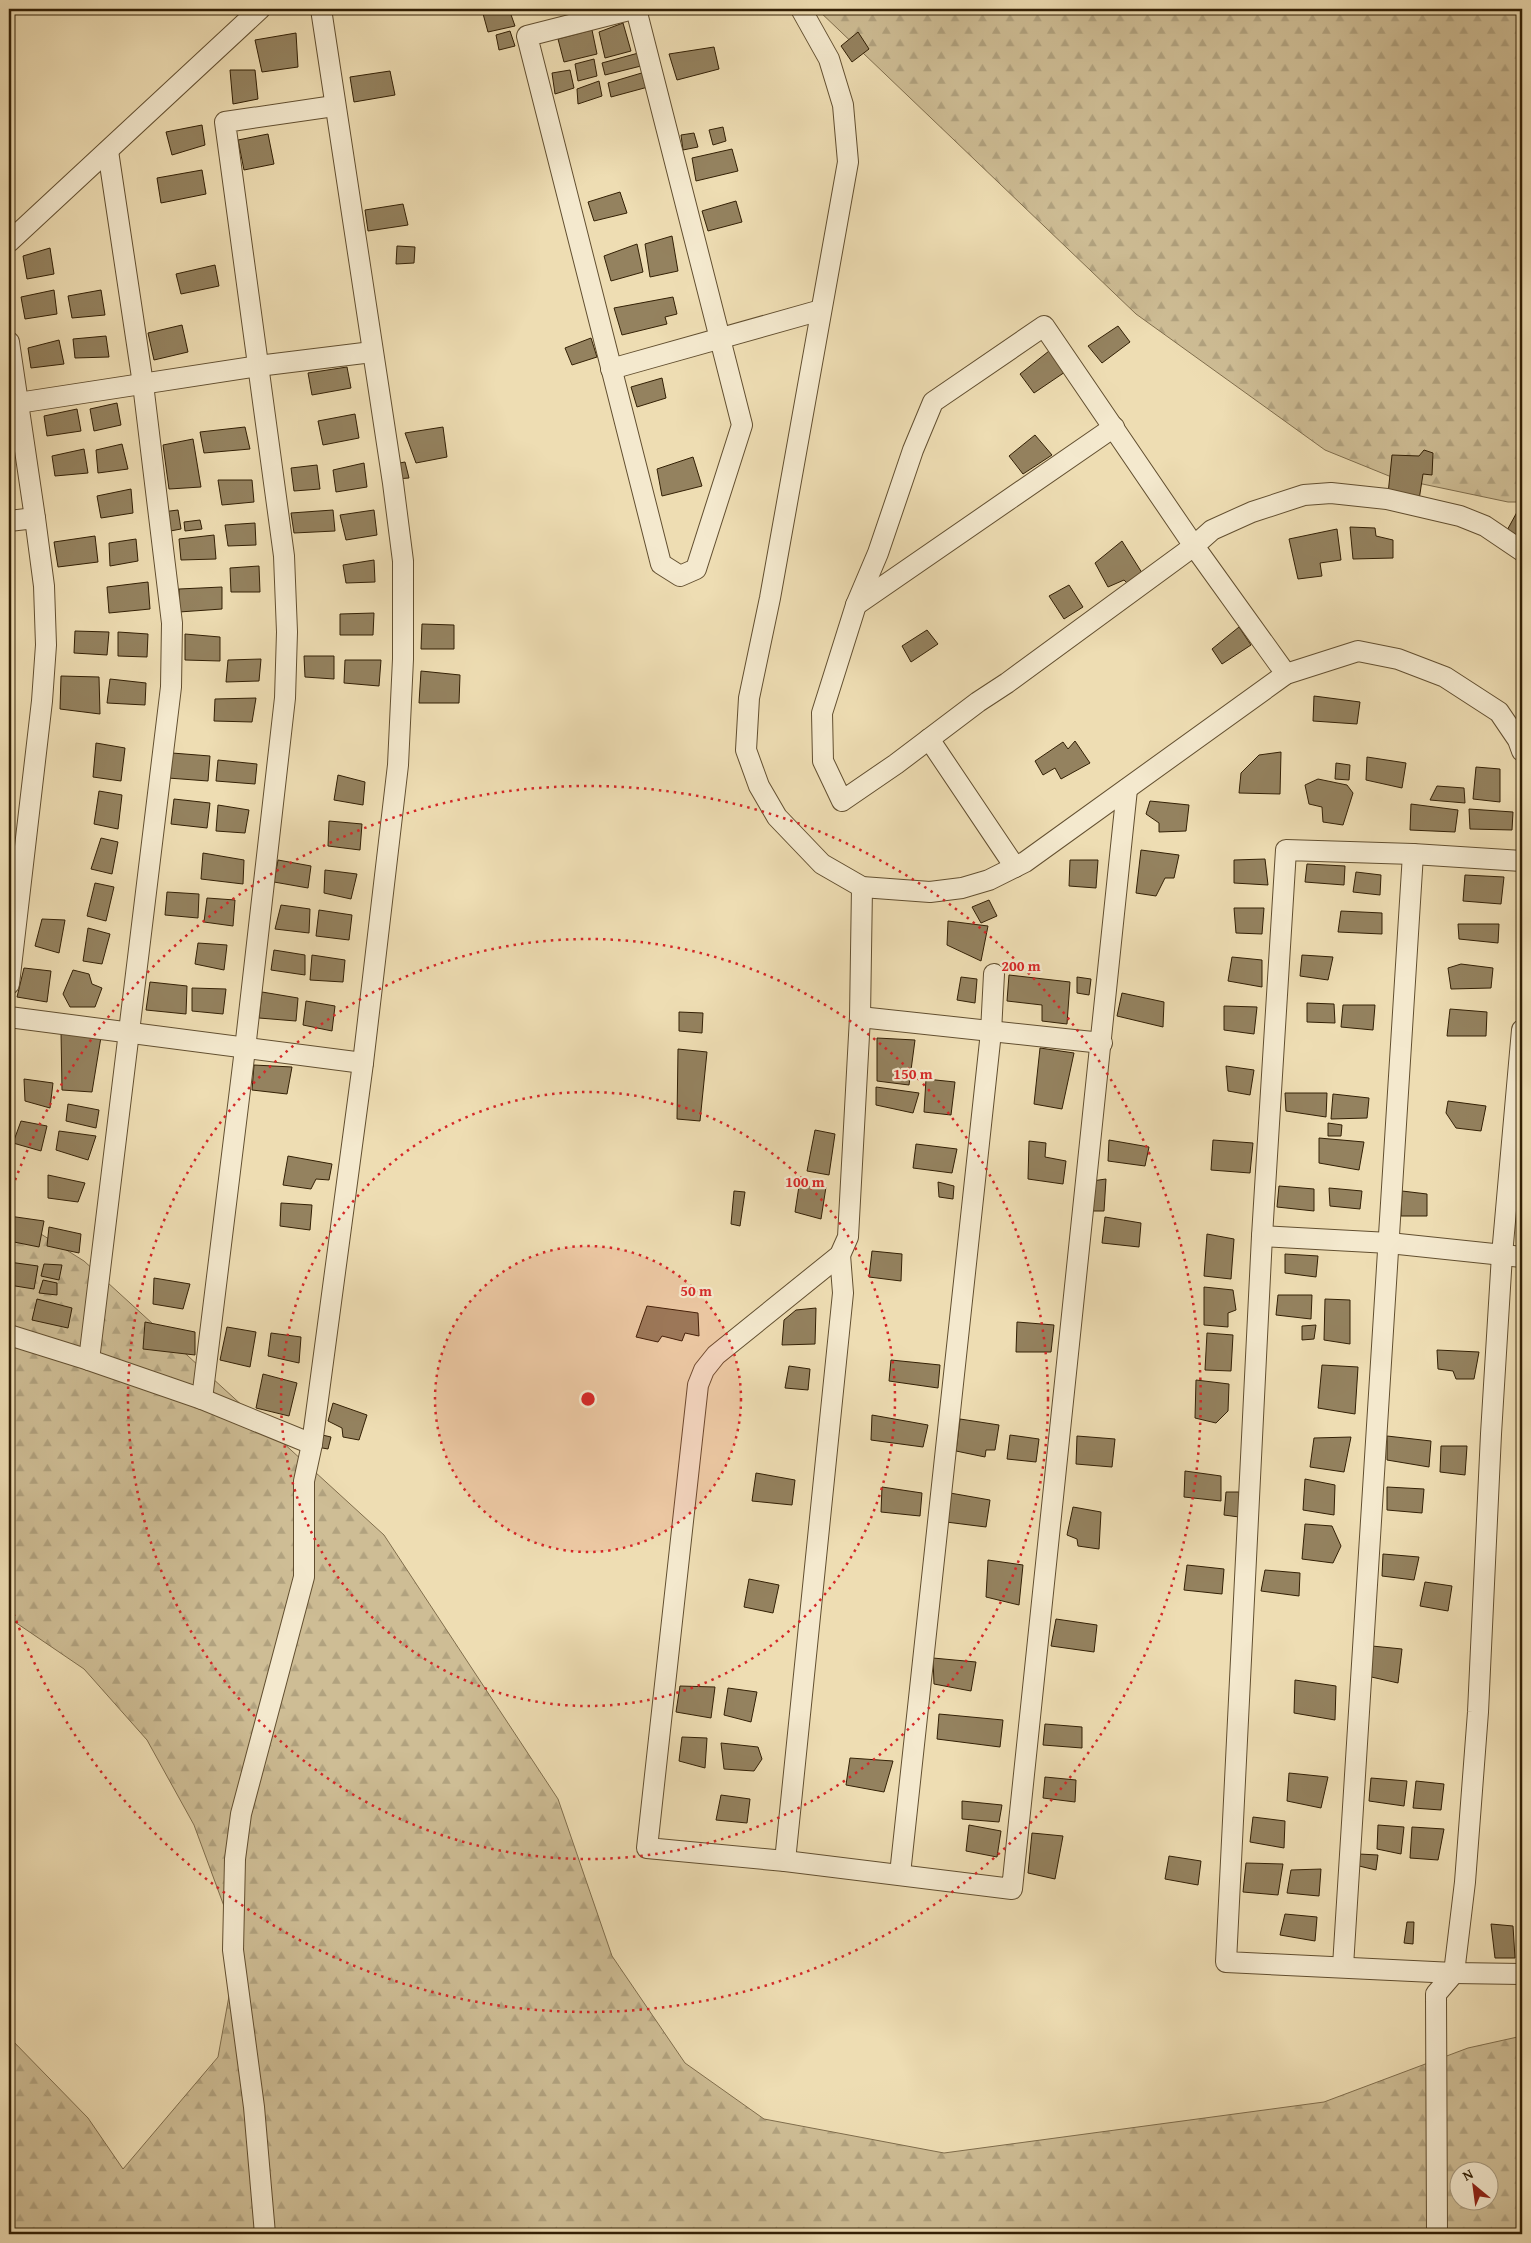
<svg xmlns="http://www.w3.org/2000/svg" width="1531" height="2243" font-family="'Gentium Book Plus',serif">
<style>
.forest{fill:url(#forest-firs);stroke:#806e4d;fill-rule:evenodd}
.building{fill:#94825f;stroke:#332005}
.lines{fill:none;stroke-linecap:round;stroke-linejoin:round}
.minor-casing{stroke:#624f30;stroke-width:22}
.minor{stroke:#f4e9ce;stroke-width:20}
.ring{fill:none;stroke:#d62828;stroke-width:2.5;stroke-dasharray:2.5 5}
.centre{fill:#d62828;stroke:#f4e9ce;stroke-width:2.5}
.ring-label{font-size:15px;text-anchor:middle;font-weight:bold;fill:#d62828;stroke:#f4e9ce;stroke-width:4.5;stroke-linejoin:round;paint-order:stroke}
</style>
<defs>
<pattern id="forest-firs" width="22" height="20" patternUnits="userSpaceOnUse" patternTransform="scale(1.25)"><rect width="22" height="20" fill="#cebd95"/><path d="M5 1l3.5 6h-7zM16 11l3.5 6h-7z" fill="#b1a27f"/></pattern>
</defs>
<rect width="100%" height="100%" fill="#eeddb3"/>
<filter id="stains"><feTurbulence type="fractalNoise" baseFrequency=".004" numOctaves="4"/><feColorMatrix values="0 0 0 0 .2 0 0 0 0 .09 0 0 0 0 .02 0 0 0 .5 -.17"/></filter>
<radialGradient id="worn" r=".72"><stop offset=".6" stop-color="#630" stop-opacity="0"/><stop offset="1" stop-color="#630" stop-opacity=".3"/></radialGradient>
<g class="forest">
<path d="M817,9H1522V502H1508L1394,478L1325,450L1136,314Z"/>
<path d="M9,1214L84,1261L384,1535L558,1799L612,1956L685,2063L764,2119L944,2153L1324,2102L1468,2048L1522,2036V2234H9V2037L88,2118L123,2169L218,2057L231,1985L228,1917L194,1825L147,1740L84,1669L9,1618ZM1458,2170H1488V2200H1458Z"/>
</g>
<g class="building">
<path d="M487,9H509L515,26L488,32L482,10Z"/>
<path d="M623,23L631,51L605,58L599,32Z"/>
<path d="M592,30L597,54L564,62L558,39Z"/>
<path d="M510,31L515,46L499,50L496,35Z"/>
<path d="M858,32L869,49L852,62L841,46Z"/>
<path d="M296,33L298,67L262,72L255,40Z"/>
<path d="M714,47L719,69L677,80L669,54Z"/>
<path d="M642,52L645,65L605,75L602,63Z"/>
<path d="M594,59L597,76L578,81L575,64Z"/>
<path d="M230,70H255L258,99L233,104Z"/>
<path d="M570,70L574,88L555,94L552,73Z"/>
<path d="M390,71L395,95L354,102L350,77Z"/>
<path d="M645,72L648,87L611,97L608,83Z"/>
<path d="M599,81L602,96L578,104L577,89Z"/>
<path d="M202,125L205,145L172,155L166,132Z"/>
<path d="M723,127L726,141L713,145L709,130Z"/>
<path d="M694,133L698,147L683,150L681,135Z"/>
<path d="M268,134L274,164L244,170L238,140Z"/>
<path d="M732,149L738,171L696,181L692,158Z"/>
<path d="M202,170L206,194L161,203L157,178Z"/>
<path d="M620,192L627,213L594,221L588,202Z"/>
<path d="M736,201L742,222L708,231L702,211Z"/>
<path d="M403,204L408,225L368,231L365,210Z"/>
<path d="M672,236L678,271L650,277L645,244Z"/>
<path d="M637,244L643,272L611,281L604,256Z"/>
<path d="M397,246L415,247L414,263L396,264Z"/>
<path d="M50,248L54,274L27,279L23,256Z"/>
<path d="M215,265L219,286L181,294L176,274Z"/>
<path d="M54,290L57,314L25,319L21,297Z"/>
<path d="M101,290L105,315L72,318L68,296Z"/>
<path d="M673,297L677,314L665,317L667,324L622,335L614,308Z"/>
<path d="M182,325L188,352L154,360L148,333Z"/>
<path d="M1118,326L1130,342L1102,363L1088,346Z"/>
<path d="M106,336L109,357L75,358L73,339Z"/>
<path d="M591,338L597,357L572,365L565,348Z"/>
<path d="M59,340L64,364L31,368L28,348Z"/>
<path d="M1049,351L1065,372L1034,393L1020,374Z"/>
<path d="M347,367L351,388L312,395L308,373Z"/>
<path d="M662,378L666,398L637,407L631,387Z"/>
<path d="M117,403L121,425L94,431L90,409Z"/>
<path d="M77,409L81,431L47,436L44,416Z"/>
<path d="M355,414L359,438L323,445L318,421Z"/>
<path d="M245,427L250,449L204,453L200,432Z"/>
<path d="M443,427L447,457L416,463L405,433Z"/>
<path d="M1035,435L1052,455L1023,474L1009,456Z"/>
<path d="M193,439L201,487L169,489L163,445Z"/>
<path d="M122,444L128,469L98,473L96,450Z"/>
<path d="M84,449L88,473L55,476L52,456Z"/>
<path d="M1424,450L1433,453L1432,475L1423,474L1419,500L1388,494L1392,455L1419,456Z"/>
<path d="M693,457L702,486L662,496L657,469Z"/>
<path d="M405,462L409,478L395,479L394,464Z"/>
<path d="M364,463L367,487L336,492L333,470Z"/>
<path d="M317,465L320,489L294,491L291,468Z"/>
<path d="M218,480H252L254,502L222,505Z"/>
<path d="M131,489L133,513L101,518L97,496Z"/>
<path d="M1522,503V544L1505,534Z"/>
<path d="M178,510L181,529L165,532L162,512Z"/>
<path d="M333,510L335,531L294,533L291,513Z"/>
<path d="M374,510L377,535L346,540L340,515Z"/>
<path d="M200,520L202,529L185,531L184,522Z"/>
<path d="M255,523L256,545L228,546L225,525Z"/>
<path d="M1350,527L1375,528L1376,536L1393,540V558L1353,559Z"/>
<path d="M1337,529L1341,560L1320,563L1322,576L1298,579L1289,539Z"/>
<path d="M214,535L216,559L181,560L179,539Z"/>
<path d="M95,536L98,562L58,567L54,542Z"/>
<path d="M136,539L138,561L110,566L109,543Z"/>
<path d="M1122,541L1144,576L1130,586L1124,580L1108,587L1095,563Z"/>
<path d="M374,560L375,582L346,583L343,565Z"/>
<path d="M259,566L260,592H231L230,568Z"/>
<path d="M148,582L150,609L109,613L107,587Z"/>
<path d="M1069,585L1083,607L1064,619L1049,596Z"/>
<path d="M222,587V609L179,612V589Z"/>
<path d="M374,613L373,635H340V614Z"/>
<path d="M422,624L454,625V649H421Z"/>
<path d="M1239,627L1251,645L1222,664L1212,649Z"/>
<path d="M927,630L938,644L911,662L902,646Z"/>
<path d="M75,631L109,632L107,655L74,653Z"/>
<path d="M118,632L148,634L147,657L118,656Z"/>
<path d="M185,634L220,637V661L185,660Z"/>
<path d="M304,656H334V679L305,677Z"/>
<path d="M261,659L259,681L226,682L228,660Z"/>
<path d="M345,660H381L379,686L344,683Z"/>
<path d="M421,671L460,675L459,703H419Z"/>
<path d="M61,676L99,677L100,714L60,709Z"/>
<path d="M110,679L146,683L145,705L107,703Z"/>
<path d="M1314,696L1360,702L1357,724L1313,721Z"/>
<path d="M256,698L252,722L214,721L215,699Z"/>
<path d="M1075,741L1090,763L1061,779L1055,768L1043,775L1035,761L1063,742L1068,749Z"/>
<path d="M96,743L125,748L121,781L93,777Z"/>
<path d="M1281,752L1280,794L1239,793L1241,773L1259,755Z"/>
<path d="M172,753L210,756L208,781L168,778Z"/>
<path d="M1367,757L1406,763L1402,788L1366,780Z"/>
<path d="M218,760L257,764L255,784L216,781Z"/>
<path d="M1336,763L1350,765L1349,780L1335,779Z"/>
<path d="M1476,767L1500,769V802L1473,799Z"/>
<path d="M338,775L365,782L363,805L334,800Z"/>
<path d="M1318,779L1347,785L1353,793L1343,825L1323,822L1322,807L1309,804L1305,785Z"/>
<path d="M1437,786L1464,788L1465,803L1430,800Z"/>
<path d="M99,791L122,795L118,829L94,824Z"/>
<path d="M174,799L210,803L207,828L171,824Z"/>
<path d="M1150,801L1189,805L1186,831L1159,832V823L1146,814Z"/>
<path d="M1411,804L1458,810L1455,832L1410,830Z"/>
<path d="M218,805L249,810L245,833L216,831Z"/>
<path d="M1469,809L1513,812L1512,830L1470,829Z"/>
<path d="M329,821L362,824L360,850L328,846Z"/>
<path d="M101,838L118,842L112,874L91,869Z"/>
<path d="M1141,850L1179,855L1174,878H1165L1156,896L1136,893Z"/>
<path d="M203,853L244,860L243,884L201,879Z"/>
<path d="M1265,859L1268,885L1234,883V860Z"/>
<path d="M278,860L311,866L308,888L274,882Z"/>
<path d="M1070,860H1098L1096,888L1069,886Z"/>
<path d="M1307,864L1345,866L1344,885L1305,882Z"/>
<path d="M325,870L357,874L351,899L324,893Z"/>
<path d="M1356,872L1381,875L1380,895L1353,892Z"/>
<path d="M1465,875L1504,877L1501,904L1463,901Z"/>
<path d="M95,883L114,887L106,921L87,916Z"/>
<path d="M167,892L199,894L198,918L165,915Z"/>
<path d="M207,898L235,900L233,926L204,922Z"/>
<path d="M989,900L997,916L981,923L972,907Z"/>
<path d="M281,905L310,909L309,933L275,929Z"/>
<path d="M1234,908H1264L1262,934L1236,933Z"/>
<path d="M319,910L352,915L349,940L316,936Z"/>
<path d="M1341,911L1382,913V934L1338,932Z"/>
<path d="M42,919L65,920L59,953L35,946Z"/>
<path d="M948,921L988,926L981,961L947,945Z"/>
<path d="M1458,924H1499L1498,943L1459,939Z"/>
<path d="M88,928L110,934L102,964L83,961Z"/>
<path d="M198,943L227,945L224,970L195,964Z"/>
<path d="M274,950L305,955V975L271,970Z"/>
<path d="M312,955L345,960L343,982L310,980Z"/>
<path d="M1302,955L1333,957L1328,980L1300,976Z"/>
<path d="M1232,957L1262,960V987L1228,981Z"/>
<path d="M1461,964L1493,968L1491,988L1451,989L1448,968Z"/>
<path d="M24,968L51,971L47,1002L17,997Z"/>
<path d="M73,970L89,974L92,984L102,988L95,1007H70L63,994Z"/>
<path d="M1009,975L1070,982L1067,1024L1042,1021V1005L1007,1001Z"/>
<path d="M961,977L977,979L975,1003L957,1000Z"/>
<path d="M1077,977L1091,979L1089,995L1077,993Z"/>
<path d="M150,982L187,986L186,1014L146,1010Z"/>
<path d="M192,988L226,989L223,1014L192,1011Z"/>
<path d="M262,992L298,998L296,1021L259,1018Z"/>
<path d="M1122,993L1164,1002L1163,1027L1117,1016Z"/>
<path d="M306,1001L335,1006L332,1031L303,1025Z"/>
<path d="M1307,1003L1334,1004L1335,1023L1307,1022Z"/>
<path d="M1343,1005H1375L1373,1030L1341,1027Z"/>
<path d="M1224,1006L1257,1007L1254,1034L1224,1030Z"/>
<path d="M1450,1009L1487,1012L1486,1036H1447Z"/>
<path d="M679,1012L703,1013L702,1033L679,1031Z"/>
<path d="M61,1032L101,1037L92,1092L62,1090Z"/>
<path d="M877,1038L915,1040L909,1085L877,1081Z"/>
<path d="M1040,1048L1074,1053L1062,1109L1034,1104Z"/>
<path d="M678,1049L707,1052L700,1121L677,1119Z"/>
<path d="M254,1065L292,1067L287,1094L252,1090Z"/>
<path d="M1226,1066L1254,1070L1250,1095L1228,1091Z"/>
<path d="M24,1079L53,1083L50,1108L25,1101Z"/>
<path d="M926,1079L955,1082L951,1115L924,1112Z"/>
<path d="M876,1087L919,1093L913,1113L876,1105Z"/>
<path d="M1285,1093H1327L1326,1117L1286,1111Z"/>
<path d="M1333,1094L1369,1098L1367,1118L1331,1119Z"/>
<path d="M1448,1101L1486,1106L1481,1131L1456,1128L1446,1113Z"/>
<path d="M68,1104L99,1110L96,1128L66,1121Z"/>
<path d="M21,1121L47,1126L41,1151L13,1143Z"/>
<path d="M1328,1123L1342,1125L1341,1136H1328Z"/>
<path d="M815,1130L835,1134L829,1175L807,1171Z"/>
<path d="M59,1131L96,1136L88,1160L56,1150Z"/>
<path d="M1319,1138L1364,1142L1359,1170L1319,1163Z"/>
<path d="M1109,1140L1149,1147L1145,1166L1108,1161Z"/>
<path d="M1213,1140L1253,1143L1250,1173L1211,1170Z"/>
<path d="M1029,1141L1046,1143L1045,1157L1066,1161L1063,1184L1028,1179Z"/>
<path d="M916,1144L957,1149L952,1173L913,1168Z"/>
<path d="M288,1156L332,1164L329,1180L316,1179L311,1189L283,1185Z"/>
<path d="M48,1175L85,1183L78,1202L48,1198Z"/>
<path d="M1106,1179L1104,1211H1089L1092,1181Z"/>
<path d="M938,1182L954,1186L953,1199L939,1197Z"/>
<path d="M799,1186L826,1187L821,1219L795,1212Z"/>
<path d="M1279,1186L1314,1189V1211L1277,1207Z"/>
<path d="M1329,1188L1362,1191L1360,1209L1330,1206Z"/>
<path d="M734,1191L745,1192L740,1226L731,1224Z"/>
<path d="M1402,1191L1427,1194V1216H1401Z"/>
<path d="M281,1203L312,1205L310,1230L280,1226Z"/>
<path d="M9,1216L44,1221L39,1247L9,1241Z"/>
<path d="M1105,1217L1141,1223L1139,1247L1102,1243Z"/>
<path d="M49,1227L81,1234L79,1253L47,1246Z"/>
<path d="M1207,1234L1234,1239L1231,1279L1204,1276Z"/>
<path d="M872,1251L902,1254L901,1281L869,1277Z"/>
<path d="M1285,1254L1318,1256L1316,1277L1285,1273Z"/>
<path d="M9,1262L38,1266L34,1289L9,1285Z"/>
<path d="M44,1264L62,1265L59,1280L41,1276Z"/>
<path d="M154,1278L190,1284L183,1309L153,1304Z"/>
<path d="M43,1280L57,1283V1295L39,1293Z"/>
<path d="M1204,1287L1233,1290L1236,1310L1228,1313V1327L1204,1325Z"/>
<path d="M1278,1295H1312L1311,1319L1276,1315Z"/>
<path d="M37,1299L72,1308L68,1328L32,1320Z"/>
<path d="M1325,1299L1350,1300V1344L1324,1340Z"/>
<path d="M647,1306L698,1313L699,1336L685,1333L682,1341L662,1336L658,1342L636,1337Z"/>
<path d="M816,1308L815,1344L782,1345L784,1320L796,1310Z"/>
<path d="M145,1322L195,1332V1355L143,1349Z"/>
<path d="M1017,1322L1054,1325L1051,1352H1016Z"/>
<path d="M1316,1325L1314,1339L1302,1340V1326Z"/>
<path d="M227,1327L256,1332L250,1367L220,1360Z"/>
<path d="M271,1333L301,1337L299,1363L268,1356Z"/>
<path d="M1207,1333L1233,1335L1231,1371L1205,1370Z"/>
<path d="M1437,1350L1479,1352L1474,1379H1456L1453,1371L1438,1369Z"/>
<path d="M891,1360L940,1365L938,1388L889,1381Z"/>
<path d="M1322,1365L1358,1367L1355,1414L1318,1408Z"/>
<path d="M789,1366L810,1369L808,1390L785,1388Z"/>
<path d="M263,1374L297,1383L289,1416L256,1408Z"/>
<path d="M1196,1380L1229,1384L1228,1411L1216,1423L1195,1418Z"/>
<path d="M333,1403L367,1415L359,1440L343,1437L342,1428L328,1421Z"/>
<path d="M872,1415L928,1425L923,1447L871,1440Z"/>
<path d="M960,1419L999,1425L995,1450H986L985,1457L956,1451Z"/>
<path d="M318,1434L331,1437L328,1449L317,1447Z"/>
<path d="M1010,1435L1039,1439L1036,1462L1007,1459Z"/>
<path d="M1077,1436L1115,1439L1112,1467L1076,1464Z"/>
<path d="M1387,1436L1431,1441L1429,1467L1387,1460Z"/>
<path d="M1351,1437L1344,1472L1310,1467L1314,1438Z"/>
<path d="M1441,1446H1467L1465,1475L1440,1472Z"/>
<path d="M1185,1471L1221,1476V1501L1184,1497Z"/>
<path d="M756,1473L795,1480L792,1505L752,1501Z"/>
<path d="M1305,1479L1335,1485L1334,1515L1303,1510Z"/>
<path d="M882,1487L922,1493L920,1516L881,1512Z"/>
<path d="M1387,1487L1424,1489L1422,1513L1387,1510Z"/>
<path d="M1226,1492H1239V1517L1224,1515Z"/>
<path d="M950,1493L990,1500L986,1527L946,1522Z"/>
<path d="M1073,1507L1101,1512L1099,1549L1078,1546L1077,1539L1067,1535Z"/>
<path d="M1305,1524L1332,1526L1341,1546L1333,1563L1302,1559Z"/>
<path d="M1383,1554L1419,1557L1414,1580L1382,1576Z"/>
<path d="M988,1560L1023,1565L1019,1605L986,1597Z"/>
<path d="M1187,1565L1224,1569L1222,1594L1184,1590Z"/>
<path d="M1265,1570L1300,1573L1299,1596L1261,1591Z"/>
<path d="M749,1579L779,1585L773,1613L744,1607Z"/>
<path d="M1425,1582L1452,1586L1448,1611L1420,1606Z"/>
<path d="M1056,1619L1097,1625L1094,1652L1051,1646Z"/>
<path d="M1372,1646L1402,1649L1398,1683L1367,1676Z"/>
<path d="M933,1658L976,1662L971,1691L934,1684Z"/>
<path d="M1295,1680L1336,1686L1335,1720L1294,1713Z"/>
<path d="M680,1686L715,1687L711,1718L676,1712Z"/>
<path d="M728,1688L757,1692L751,1722L724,1715Z"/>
<path d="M939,1714L1003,1720L1000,1747L937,1739Z"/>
<path d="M1045,1724L1082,1727V1748L1043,1745Z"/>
<path d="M682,1737L707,1738L705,1768L679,1761Z"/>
<path d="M721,1743L758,1747L762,1759L754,1771L724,1769Z"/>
<path d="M850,1758L893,1761L884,1792L846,1785Z"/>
<path d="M1289,1773L1328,1777L1321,1808L1287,1801Z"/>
<path d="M1045,1777L1076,1780L1075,1802L1043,1798Z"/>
<path d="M1371,1778L1407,1781L1404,1806L1369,1801Z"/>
<path d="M1416,1781L1444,1784L1441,1810L1413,1808Z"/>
<path d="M721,1795L750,1799L747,1823L716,1820Z"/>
<path d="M962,1801L1002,1805L999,1822L962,1819Z"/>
<path d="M1253,1817L1285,1821L1284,1848L1250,1842Z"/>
<path d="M969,1825L1001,1831L997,1857L966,1851Z"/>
<path d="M1378,1825L1404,1827L1401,1854L1377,1849Z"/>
<path d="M1412,1827L1444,1829L1438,1860L1410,1858Z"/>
<path d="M1032,1833L1063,1836L1055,1879L1028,1873Z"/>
<path d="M1359,1854L1378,1855L1376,1870L1359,1866Z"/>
<path d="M1169,1856L1201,1861L1198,1885L1165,1879Z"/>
<path d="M1246,1863L1283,1864L1278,1895L1243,1892Z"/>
<path d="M1321,1869L1319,1896L1287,1893L1291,1870Z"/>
<path d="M1285,1914L1317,1917L1315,1941L1280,1935Z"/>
<path d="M1407,1922H1414L1413,1944L1404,1943Z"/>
<path d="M1491,1924L1513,1926L1515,1958H1495Z"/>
</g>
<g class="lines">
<g class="minor-casing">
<g id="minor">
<path d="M633,9L527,36L661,564L680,576L696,569L742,425L636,9"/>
<path d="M801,9L829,59L843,105L848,162L770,598L749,698L746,750L759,786L777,817L822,864L862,887L930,892L962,888L989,880L1025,862L1286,674L1358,651L1398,659L1445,677L1499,712L1518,740L1522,751"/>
<path d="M9,242L260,9"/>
<path d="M9,342L35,518L44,586L46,645L42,701L9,984"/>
<path d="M611,369L821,310"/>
<path d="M18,403L258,366L372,352"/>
<path d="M9,521L35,518"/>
<path d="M856,605L1114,427"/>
<path d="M1286,674L1194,546L1044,326L933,402L913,450L878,553L856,605L822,713L823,761L842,801L896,764L978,702L1007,683L1194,546L1212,530L1252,512L1304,495L1331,493L1387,499L1460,516L1485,526L1522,551"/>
<path d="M929,739L1015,867"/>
<path d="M1522,861L1413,854L1286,850L1262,1236L1226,1962L1454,1973L1522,1974"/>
<path d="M862,887L860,1017L848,1237L840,1255L716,1355L704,1370L698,1385L647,1848L785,1861L1012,1889L1127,789"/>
<path d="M9,1017L363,1063"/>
<path d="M860,1017L1102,1043"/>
<path d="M1262,1236L1389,1243L1522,1257"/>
<path d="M9,1335L89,1360L202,1399L312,1444"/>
<path d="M89,1360L171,687L172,623L143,384L108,151"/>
<path d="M202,1399L245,1049L285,698L287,632L284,556L225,122L334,106"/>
<path d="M785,1861L843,1293L840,1255"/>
<path d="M900,1874L991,1032L994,974"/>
<path d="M1343,1966L1413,854"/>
<path d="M265,2234L254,2107L233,1950L235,1859L241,1814L304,1577V1481L312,1444L363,1063L398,765L403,659V561L393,483L321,9"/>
<path d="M1437,2234L1436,1994L1454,1973L1465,1882L1478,1712L1491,1434L1502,1255L1522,1030"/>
</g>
</g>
<use href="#minor" class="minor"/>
</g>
<circle cx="588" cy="1399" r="153" fill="#d62828" fill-opacity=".12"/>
<g class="ring">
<circle cx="588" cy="1399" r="153"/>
<circle cx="588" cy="1399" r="307"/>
<circle cx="588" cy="1399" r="460"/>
<path d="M10 1194A613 613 0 1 1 10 1604"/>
</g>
<circle cx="588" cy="1399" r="8" class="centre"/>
<g class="ring-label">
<text x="1021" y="971">200 m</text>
<text x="913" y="1079">150 m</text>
<text x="805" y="1187">100 m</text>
<text x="696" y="1296">50 m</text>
</g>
<rect width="1531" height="2243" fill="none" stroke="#eeddb3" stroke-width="30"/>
<rect x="10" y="10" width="1511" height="2223" fill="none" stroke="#332005" stroke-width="2.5"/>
<rect x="15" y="15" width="1501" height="2213" fill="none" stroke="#332005"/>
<g transform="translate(1474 2186) rotate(331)"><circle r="24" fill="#f4e9ce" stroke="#a7997e"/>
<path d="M0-4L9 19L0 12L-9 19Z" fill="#8f2418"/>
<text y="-8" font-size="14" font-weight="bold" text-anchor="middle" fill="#332005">N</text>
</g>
<rect width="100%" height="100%" filter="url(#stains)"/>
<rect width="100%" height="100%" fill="url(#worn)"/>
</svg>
